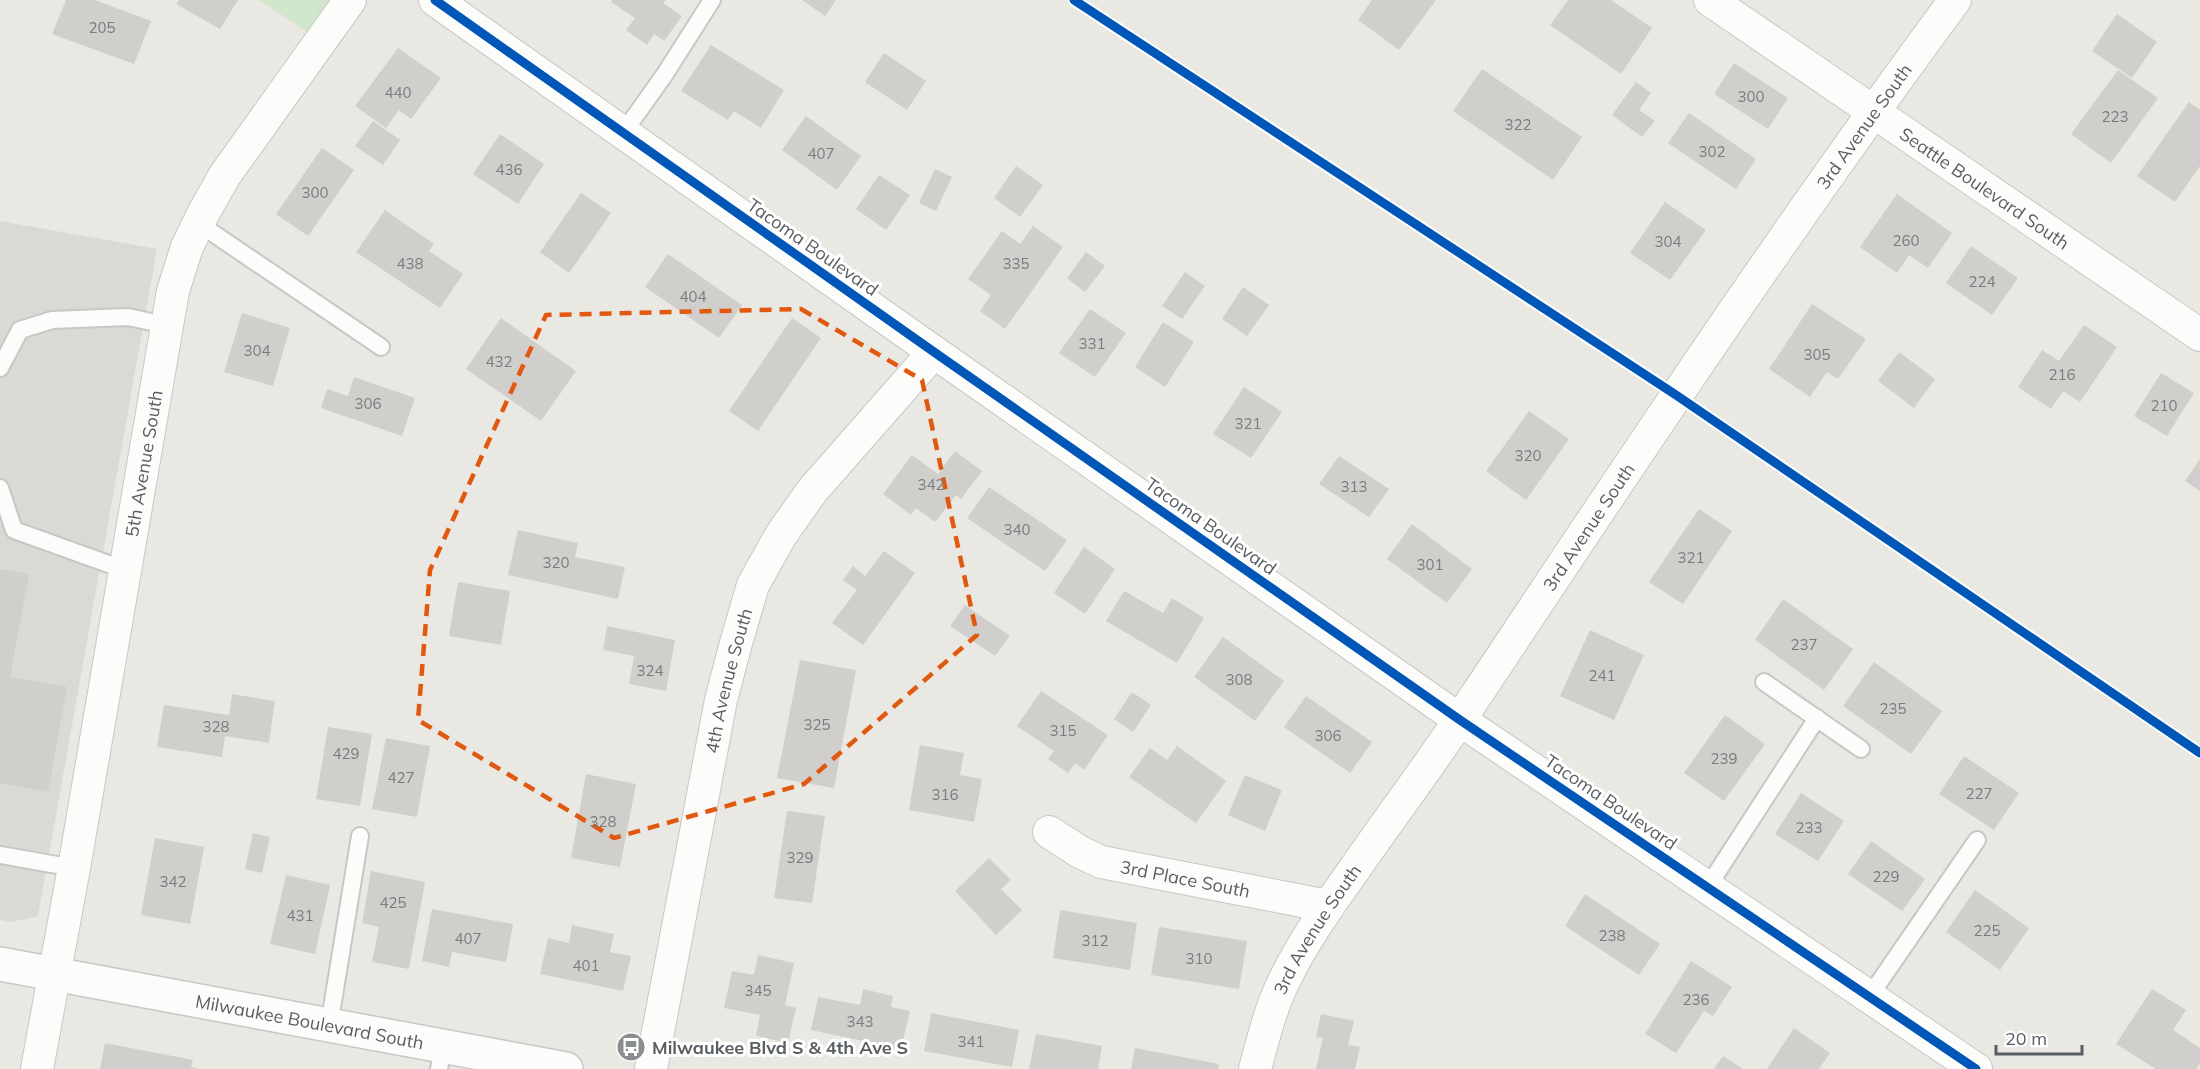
<svg xmlns="http://www.w3.org/2000/svg" width="2200" height="1069" font-family="Mulish,sans-serif">
<style>
.industrial{fill:#dbd9d3}
.green{fill:#d1e7cb}
.building{fill:#d0cfcc}
.lines{fill:none;stroke-linecap:round;stroke-linejoin:round}
.lane-casing{stroke:#c7c7c7;stroke-width:20}
.street-casing{stroke:#c7c7c7;stroke-width:34}
.secondary-casing{stroke:#c7c7c7;stroke-width:36}
.lane{stroke:#fcfcfb;stroke-width:16}
.street{stroke:#fcfcfb;stroke-width:32}
.secondary{stroke:#fcfcfb;stroke-width:33}
.cycleway-casing{stroke:#fff;stroke-width:13}
.cycleway{stroke:#0057b8;stroke-width:9}
.marked{fill:none;stroke:#e15910;stroke-width:4.5;stroke-dasharray:12 8;stroke-linejoin:round}
.labels{text-anchor:middle;dominant-baseline:central;stroke-width:6;stroke-linejoin:round;paint-order:stroke}
.number-label{font-size:15px;fill:#777c7e}
.street-label{font-size:18px;fill:#585e62;stroke:#fff}
.poi-label{font-size:18px;font-weight:bold;fill:#585e62;stroke:#fff;text-anchor:start}
</style>
<rect width="100%" height="100%" fill="#eae8e2"/>
<path class="industrial" d="M0,221L157,249L38,916L11,922L0,920Z"/>
<path class="green" d="M259,0H349L321,41Z"/>
<g class="building">
<path d="M66,0H95L151,21L134,64L52,34Z"/>
<path d="M179,0H238L220,29L176,4Z"/>
<path d="M612,0H666L663,3L682,16L664,41L654,34L647,45L626,30L635,18L611,2Z"/>
<path d="M802,0H836L825,16Z"/>
<path d="M1372,0H1436L1399,50L1358,20Z"/>
<path d="M1568,0H1611L1652,28L1621,74L1550,25Z"/>
<path d="M2117,14L2157,42L2132,78L2092,51Z"/>
<path d="M711,45L784,90L761,128L734,111L728,120L681,91Z"/>
<path d="M398,48L441,78L411,119L399,110L386,128L355,106Z"/>
<path d="M884,53L926,81L907,110L865,82Z"/>
<path d="M1734,63L1788,98L1768,129L1714,94Z"/>
<path d="M1482,69L1582,137L1553,180L1453,111Z"/>
<path d="M2118,70L2158,98L2111,163L2071,134Z"/>
<path d="M1636,82L1651,93L1639,110L1655,121L1642,137L1612,115Z"/>
<path d="M2189,102L2200,110V166L2175,202L2137,176Z"/>
<path d="M1689,113L1756,159L1736,189L1668,143Z"/>
<path d="M806,116L861,156L837,190L782,150Z"/>
<path d="M373,121L400,140L383,165L355,146Z"/>
<path d="M500,134L544,164L518,204L473,174Z"/>
<path d="M322,148L354,170L308,236L276,214Z"/>
<path d="M1016,166L1043,185L1020,217L994,198Z"/>
<path d="M935,169L952,177L936,211L919,203Z"/>
<path d="M879,175L910,195L886,230L856,209Z"/>
<path d="M581,193L611,213L569,273L540,252Z"/>
<path d="M1897,194L1952,233L1928,268L1909,255L1897,273L1860,247Z"/>
<path d="M1665,202L1706,230L1670,280L1630,253Z"/>
<path d="M385,210L434,244L429,251L463,274L440,308L356,252Z"/>
<path d="M1033,226L1063,247L1005,329L980,311L991,295L968,279L1002,231L1020,244Z"/>
<path d="M1971,246L2018,278L1992,315L1946,283Z"/>
<path d="M1086,252L1105,266L1085,292L1067,278Z"/>
<path d="M668,254L742,305L719,338L645,287Z"/>
<path d="M1185,272L1205,286L1182,319L1162,306Z"/>
<path d="M1243,287L1269,305L1247,336L1222,319Z"/>
<path d="M1812,304L1866,339L1838,379L1827,372L1810,397L1769,369Z"/>
<path d="M1090,309L1126,333L1095,377L1059,353Z"/>
<path d="M242,313L290,328L273,386L224,372Z"/>
<path d="M501,318L576,371L541,421L466,369Z"/>
<path d="M792,318L821,338L758,431L729,411Z"/>
<path d="M1163,322L1194,342L1165,387L1135,367Z"/>
<path d="M2084,325L2117,347L2080,402L2063,391L2051,409L2018,387L2042,350L2059,361Z"/>
<path d="M1899,352L1935,379L1914,408L1878,381Z"/>
<path d="M2161,373L2194,393L2167,436L2134,416Z"/>
<path d="M354,377L415,398L402,436L321,408L327,389L348,396Z"/>
<path d="M1244,387L1282,412L1251,458L1213,434Z"/>
<path d="M1529,411L1569,439L1526,500L1486,471Z"/>
<path d="M955,451L982,471L961,499L956,495L935,522L916,508L911,515L883,494L912,455L938,474Z"/>
<path d="M1339,456L1389,489L1369,517L1319,484Z"/>
<path d="M2200,459V491L2185,481Z"/>
<path d="M989,487L1067,540L1045,571L967,518Z"/>
<path d="M1699,509L1732,531L1683,604L1649,582Z"/>
<path d="M1412,524L1472,569L1447,603L1387,559Z"/>
<path d="M518,530L578,543L575,557L625,567L618,599L508,575Z"/>
<path d="M1084,547L1115,569L1085,614L1054,593Z"/>
<path d="M884,551L915,573L863,645L832,623L857,590L843,580L853,566L865,576Z"/>
<path d="M0,569L29,574L10,677L67,687L48,792L0,783Z"/>
<path d="M458,582L510,591L501,645L449,636Z"/>
<path d="M1124,591L1163,613L1172,598L1204,618L1177,663L1106,621Z"/>
<path d="M1783,599L1853,649L1824,690L1755,640Z"/>
<path d="M965,605L1010,636L995,656L950,626Z"/>
<path d="M607,626L675,640L666,691L629,684L634,656L603,650Z"/>
<path d="M1590,630L1644,655L1614,720L1560,696Z"/>
<path d="M1223,637L1284,681L1255,721L1194,677Z"/>
<path d="M800,660L856,670L834,788L777,778Z"/>
<path d="M1874,662L1942,711L1911,754L1843,706Z"/>
<path d="M1041,691L1108,735L1084,770L1075,763L1068,773L1048,759L1054,751L1017,726Z"/>
<path d="M1132,692L1151,705L1133,732L1114,719Z"/>
<path d="M232,694L275,701L269,743L225,736L222,757L157,747L164,705L229,715Z"/>
<path d="M1306,696L1372,742L1350,773L1284,727Z"/>
<path d="M1725,715L1765,744L1724,801L1684,773Z"/>
<path d="M328,727L372,734L360,806L316,799Z"/>
<path d="M386,738L430,746L417,817L372,809Z"/>
<path d="M920,745L964,753L960,775L982,779L974,822L909,810Z"/>
<path d="M1177,746L1226,781L1196,823L1129,777L1150,748L1167,760Z"/>
<path d="M1964,756L2019,793L1994,830L1939,794Z"/>
<path d="M586,774L636,784L620,867L571,858Z"/>
<path d="M1245,775L1282,790L1265,831L1228,815Z"/>
<path d="M1801,793L1844,821L1818,861L1775,834Z"/>
<path d="M787,811L825,816L812,903L774,898Z"/>
<path d="M253,833L270,837L262,873L245,869Z"/>
<path d="M155,838L204,847L190,924L141,915Z"/>
<path d="M1871,841L1925,879L1902,911L1848,874Z"/>
<path d="M989,858L1011,880L1001,889L1022,910L996,935L955,891Z"/>
<path d="M371,871L425,882L409,969L372,962L379,927L362,923Z"/>
<path d="M286,875L330,885L315,954L270,944Z"/>
<path d="M1975,890L2029,928L2000,970L1946,932Z"/>
<path d="M1585,894L1660,944L1639,975L1565,926Z"/>
<path d="M432,909L513,924L506,962L452,952L449,967L422,961Z"/>
<path d="M1060,910L1137,923L1130,970L1053,958Z"/>
<path d="M572,925L614,934L610,952L631,956L623,991L540,974L548,938L569,943Z"/>
<path d="M1159,927L1247,941L1239,989L1151,975Z"/>
<path d="M758,955L794,963L785,1005L796,1008L788,1043L756,1036L760,1015L724,1008L732,971L754,975Z"/>
<path d="M1691,961L1732,987L1713,1016L1704,1011L1676,1053L1645,1034Z"/>
<path d="M863,989L893,996L891,1007L910,1011L901,1049L811,1030L818,997L860,1005Z"/>
<path d="M2152,989L2186,1010L2173,1030L2200,1048V1063L2196,1069H2156L2116,1044Z"/>
<path d="M931,1013L1019,1030L1012,1067L924,1051Z"/>
<path d="M1321,1014L1354,1021L1348,1045L1360,1047L1355,1069H1316L1323,1038L1316,1037Z"/>
<path d="M1794,1028L1830,1053L1819,1069H1767Z"/>
<path d="M1036,1034L1102,1046L1098,1069H1029Z"/>
<path d="M105,1043L193,1060L191,1067L198,1069H100Z"/>
<path d="M1135,1048L1219,1064L1218,1069H1131Z"/>
<path d="M1723,1056L1743,1069H1714Z"/>
</g>
<g class="lines">
<g class="lane-casing">
<g id="lane">
<path d="M623,133L665,74L712,0"/>
<path d="M198,223L381,347"/>
<path d="M0,368L20,330L52,320L128,317L165,325"/>
<path d="M0,488L14,530L114,566L124,573"/>
<path d="M1764,682L1861,749"/>
<path d="M0,855L74,868"/>
<path d="M1707,888L1817,718"/>
<path d="M1869,997L1977,840"/>
<path d="M329,1026L360,836"/>
<path d="M439,1069L443,1046"/>
</g>
</g>
<g class="street-casing">
<g id="street">
<path d="M435,0L934,352L1460,720L1976,1069"/>
<path id="s1" d="M1710,0L2200,335"/>
<path id="s2" d="M1049,832L1080,852L1101,862L1328,906"/>
<path id="s3" d="M37,1069L74,868L173,291L187,247L204,212L225,175L350,0"/>
<path id="s4" d="M651,1069L721,700L736,643L753,585L781,535L812,491L934,352"/>
<path id="s5" d="M1255,1069C1263,1040 1270,1010 1283,983C1303,941 1331,902 1358,864C1395,811 1434,759 1469,706C1627,468 1785,230 1955,0"/>
</g>
</g>
<g class="secondary-casing">
<g id="secondary">
<path id="s6" d="M0,964L566,1069"/>
</g>
</g>
<use href="#lane" class="lane"/>
<use href="#street" class="street"/>
<use href="#secondary" class="secondary"/>
<g class="cycleway-casing">
<g id="cycleway">
<path d="M435,0L934,352L1460,720L1976,1069"/>
<path d="M1074,0L1676,395L2200,753"/>
</g>
</g>
<use href="#cycleway" class="cycleway"/>
</g>
<path class="marked" d="M801,309L922,380L977,635L804,784L614,838L418,720L430,570L546,315Z"/>
<defs>
<g id="bus-disc" transform="scale(1.5)"><circle r="9.5" fill="#8b8e8f" stroke="#fff"/><path d="M-5-6H5V4H4V6H2V4H-2V6H-4V4H-5ZM-3.5-4V0h7V-4ZM-3.5 1.2v1.5H-2V1.2ZM2 1.2v1.5H3.5V1.2Z" fill="#fff"/></g>
</defs>
<g fill-rule="evenodd">
<use href="#bus-disc" x="631" y="1047"/>
</g>
<g class="labels">
<g class="number-label">
<text x="102" y="27">205</text>
<text x="398" y="92">440</text>
<text x="1751" y="96">300</text>
<text x="2115" y="116">223</text>
<text x="1518" y="124">322</text>
<text x="1712" y="151">302</text>
<text x="821" y="153">407</text>
<text x="509" y="169">436</text>
<text x="315" y="192">300</text>
<text x="1906" y="240">260</text>
<text x="1668" y="241">304</text>
<text x="410" y="263">438</text>
<text x="1016" y="263">335</text>
<text x="1982" y="281">224</text>
<text x="693" y="296">404</text>
<text x="1092" y="343">331</text>
<text x="257" y="350">304</text>
<text x="1817" y="354">305</text>
<text x="499" y="361">432</text>
<text x="2062" y="374">216</text>
<text x="368" y="403">306</text>
<text x="2164" y="405">210</text>
<text x="1248" y="423">321</text>
<text x="1528" y="455">320</text>
<text x="931" y="484">342</text>
<text x="1354" y="486">313</text>
<text x="1017" y="529">340</text>
<text x="1691" y="557">321</text>
<text x="556" y="562">320</text>
<text x="1430" y="564">301</text>
<text x="1804" y="644">237</text>
<text x="650" y="670">324</text>
<text x="1602" y="675">241</text>
<text x="1239" y="679">308</text>
<text x="1893" y="708">235</text>
<text x="817" y="724">325</text>
<text x="216" y="726">328</text>
<text x="1063" y="730">315</text>
<text x="1328" y="735">306</text>
<text x="346" y="753">429</text>
<text x="1724" y="758">239</text>
<text x="401" y="777">427</text>
<text x="1979" y="793">227</text>
<text x="945" y="794">316</text>
<text x="603" y="821">328</text>
<text x="1809" y="827">233</text>
<text x="800" y="857">329</text>
<text x="1886" y="876">229</text>
<text x="173" y="881">342</text>
<text x="393" y="902">425</text>
<text x="300" y="915">431</text>
<text x="1987" y="930">225</text>
<text x="1612" y="935">238</text>
<text x="468" y="938">407</text>
<text x="1095" y="940">312</text>
<text x="1199" y="958">310</text>
<text x="586" y="965">401</text>
<text x="758" y="990">345</text>
<text x="1696" y="999">236</text>
<text x="860" y="1021">343</text>
<text x="971" y="1041">341</text>
</g>
<g class="street-label">
<text stroke="none"><textPath href="#s5" startOffset="1126">3rd Avenue South</textPath></text>
<text stroke="none"><textPath href="#s1" startOffset="333">Seattle Boulevard South</textPath></text>
<text transform="translate(813 247) rotate(35)">Tacoma Boulevard</text>
<text stroke="none"><textPath href="#s3" startOffset="615">5th Avenue South</textPath></text>
<text transform="translate(1211 526) rotate(35)">Tacoma Boulevard</text>
<text stroke="none"><textPath href="#s5" startOffset="640">3rd Avenue South</textPath></text>
<text stroke="none"><textPath href="#s4" startOffset="396">4th Avenue South</textPath></text>
<text transform="translate(1611 802) rotate(34)">Tacoma Boulevard</text>
<text stroke="none"><textPath href="#s2" startOffset="146">3rd Place South</textPath></text>
<text stroke="none"><textPath href="#s5" startOffset="154">3rd Avenue South</textPath></text>
<text stroke="none"><textPath href="#s6" startOffset="315">Milwaukee Boulevard South</textPath></text>
</g>
<g class="poi-label">
<text x="652" y="1047">Milwaukee Blvd S &amp; 4th Ave S</text>
</g>
</g>
<path d="M1996 1045v9h86v-9" fill="none" stroke="#585e62" stroke-width="3"/>
<text x="2005" y="1045" font-size="18" fill="#585e62" stroke="#ffffff" stroke-width="4.5" paint-order="stroke">20 m</text>
</svg>
